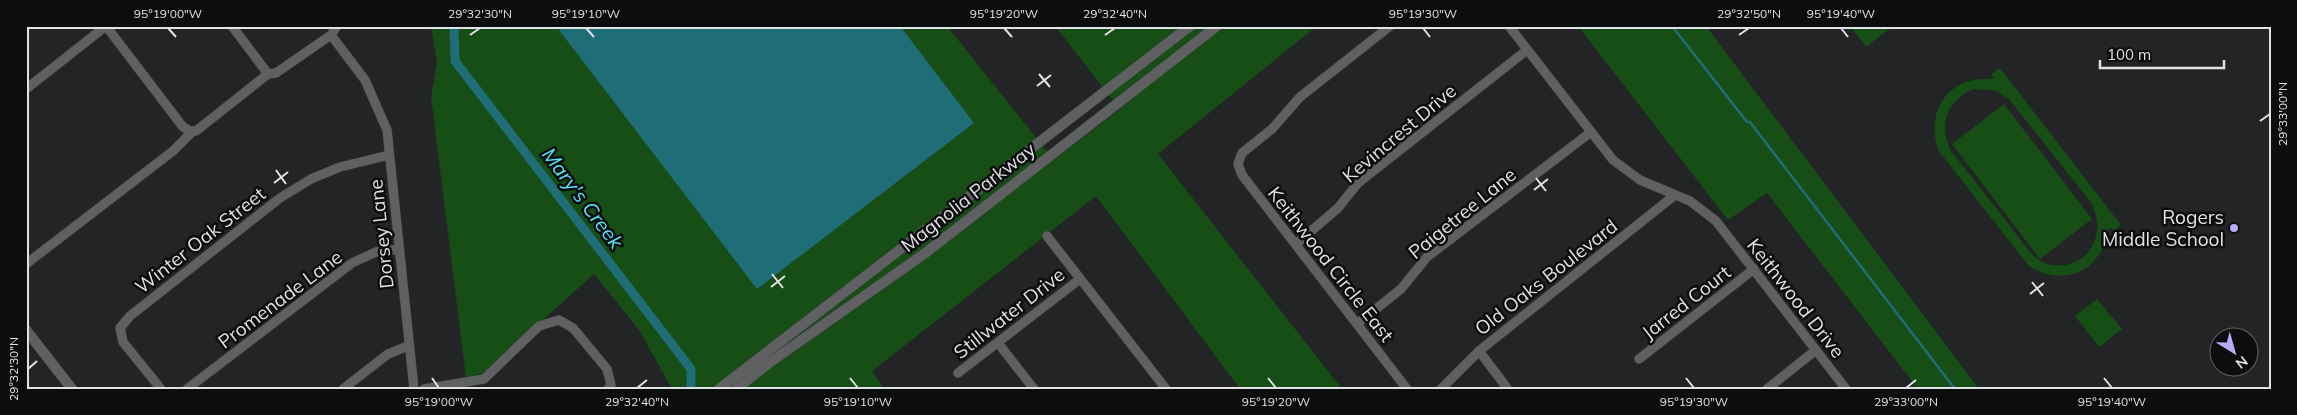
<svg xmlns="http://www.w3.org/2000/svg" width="2297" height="415" font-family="Mulish,sans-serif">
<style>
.green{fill:#164e16;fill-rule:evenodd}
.water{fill:#1f6d77}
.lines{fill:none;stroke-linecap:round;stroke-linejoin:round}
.stream{stroke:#1f6d77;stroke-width:2.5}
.canal{stroke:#1f6d77;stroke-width:9}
.minor-casing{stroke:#3f4042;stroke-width:10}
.tertiary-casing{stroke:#3f4042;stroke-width:11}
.minor{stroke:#5e6062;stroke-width:9}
.tertiary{stroke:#5e6062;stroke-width:10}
.ticks{fill:none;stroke:#e1e2e4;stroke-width:2}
.poi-dot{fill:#b8abf7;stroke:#0c0d0e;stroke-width:2}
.labels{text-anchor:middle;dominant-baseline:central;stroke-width:5;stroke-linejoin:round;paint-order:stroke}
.street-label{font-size:19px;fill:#e1e2e4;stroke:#0c0d0e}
.poi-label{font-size:19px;fill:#e1e2e4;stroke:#0c0d0e;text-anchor:end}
.water-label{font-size:20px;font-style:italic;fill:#55e4f6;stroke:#0c0d0e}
.neatline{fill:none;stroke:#e1e2e4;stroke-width:2}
.ticks-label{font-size:12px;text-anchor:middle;fill:#e1e2e4}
</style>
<rect width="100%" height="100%" fill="#222426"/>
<g class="green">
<path d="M431,26H947L1054,160L1120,109L1055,26H1317L1158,154L1342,389H1240L1096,196L872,371L884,389H672L639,330L594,274L484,373L466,378L431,97L437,63Z"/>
<path d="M1578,26H1706L1979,389H1918L1767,193L1728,220Z"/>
<path d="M1850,26H1893L1866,47Z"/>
<path d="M2000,68L2121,225L2114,231L2109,227C2103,269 2067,289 2029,266L1938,150C1925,108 1950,75 1994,79L1991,74ZM1974,89L1996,91L2009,99L2092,204C2099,221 2100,235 2089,251C2079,265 2056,270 2041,261C2027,252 2018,236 2008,223C1989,199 1970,175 1951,151C1938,125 1947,100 1974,89Z"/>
<path d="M2004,104L2092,219L2040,259L1952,144Z"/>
<path d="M2097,299L2122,329L2099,347L2075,316Z"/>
</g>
<path class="water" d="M564,26H900L974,123L757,289L559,30Z"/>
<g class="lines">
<path class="stream" d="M1672,26L1747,122H1750L1955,389"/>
<path class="canal" d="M454,26L455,61L691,369V389"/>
<g class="minor-casing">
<g id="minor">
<path d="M106,26L183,127L190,131H196L268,74"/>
<path d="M232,26L268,74L276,73L331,35"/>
<path d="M337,26L331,35L365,80L387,130L414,389"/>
<path d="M1390,26L1300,97L1272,129L1242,153L1238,164L1242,175L1407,389"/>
<path d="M1509,26L1613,160L1640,180L1690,201L1716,221L1846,389"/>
<path d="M26,89L106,26"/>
<path d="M1047,236L1166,389"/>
<path d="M1296,244L1338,208L1358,183L1527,50"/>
<path d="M26,264L173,151L193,131"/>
<path d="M1357,324L1401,289L1427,257L1591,132"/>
<path d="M998,343L1034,389"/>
<path d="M1479,351L1507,388"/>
<path d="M1639,359L1754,269"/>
<path d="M958,373L1080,279"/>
<path d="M161,389L123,342L120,328L130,316L280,198L311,179L340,167L389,155"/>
<path d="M187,389L352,263L376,252L399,249"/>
<path d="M343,389L388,354L408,346"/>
<path d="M424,389L484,379L539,326L559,320L573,328L607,369L611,385L608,389"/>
<path d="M1441,389L1479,351L1675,195"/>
<path d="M1767,389L1816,350"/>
</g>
</g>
<g class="tertiary-casing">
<g id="tertiary">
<path d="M26,330L72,389"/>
<path d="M719,389L1190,26"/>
<path d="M736,389L769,363L924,254L1217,26"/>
</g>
</g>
<use href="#minor" class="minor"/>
<use href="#tertiary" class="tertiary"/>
</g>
<path class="ticks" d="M168,28L176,37M586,28L594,37M1004,28L1012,37M1423,28L1430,37M1841,28L1848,37M470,35L480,28M1105,35L1115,28M1739,35L1749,28M1039,74L1050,87M1037,86L1051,75M2260,121L2270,114M276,170L286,184M1536,178L1546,191M274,183L288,172M1534,190L1548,179M772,274L783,288M2032,282L2043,296M771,287L785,276M2030,294L2044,283M28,369L37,361M432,378L439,388M850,378L858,388M1268,378L1276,388M1686,378L1694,388M2104,378L2112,388M637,388L647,380M1906,388L1916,380"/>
<circle class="poi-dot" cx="2234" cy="228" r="5"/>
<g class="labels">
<g class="street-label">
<text transform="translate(1399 133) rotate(-40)">Kevincrest Drive</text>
<text transform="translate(968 197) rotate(-38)">Magnolia Parkway</text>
<text transform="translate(1462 213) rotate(-39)">Paigetree Lane</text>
<text transform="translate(381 234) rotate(-96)">Dorsey Lane</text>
<text transform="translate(200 240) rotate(-38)">Winter Oak Street</text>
<text transform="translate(1331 264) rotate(52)">Keithwood Circle East</text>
<text transform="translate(1546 277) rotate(-38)">Old Oaks Boulevard</text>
<text transform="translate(1796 298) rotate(52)">Keithwood Drive</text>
<text transform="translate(280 299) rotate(-37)">Promenade Lane</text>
<text transform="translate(1686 302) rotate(-38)">Jarred Court</text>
<text transform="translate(1009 313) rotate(-38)">Stillwater Drive</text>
</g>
<g class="poi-label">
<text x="2224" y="217">Rogers<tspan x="2224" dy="22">Middle School</tspan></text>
</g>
<g class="water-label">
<text transform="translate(583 198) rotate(53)">Mary's Creek</text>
</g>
</g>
<rect width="2297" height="415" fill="none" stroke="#0c0d0e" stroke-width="55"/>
<g transform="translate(2234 352) rotate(143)"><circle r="24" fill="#0c0d0e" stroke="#616264"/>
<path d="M0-4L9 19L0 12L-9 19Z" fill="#b8abf7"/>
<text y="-8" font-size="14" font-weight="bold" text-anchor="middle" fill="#e1e2e4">N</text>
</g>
<path d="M2100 60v8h124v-8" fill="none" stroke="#e1e2e4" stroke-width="2.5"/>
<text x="2107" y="60" font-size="15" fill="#e1e2e4" stroke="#0c0d0e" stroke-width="4" paint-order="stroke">100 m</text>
<rect x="28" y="28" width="2242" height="360" class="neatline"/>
<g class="ticks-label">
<text x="168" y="18">95°19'00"W</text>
<text x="480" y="18">29°32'30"N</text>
<text x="586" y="18">95°19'10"W</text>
<text x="1004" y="18">95°19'20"W</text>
<text x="1115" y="18">29°32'40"N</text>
<text x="1423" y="18">95°19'30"W</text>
<text x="1749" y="18">29°32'50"N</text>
<text x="1841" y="18">95°19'40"W</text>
<text transform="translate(2283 114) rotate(-90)" y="4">29°33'00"N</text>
<text transform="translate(14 369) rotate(-90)" y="4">29°32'30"N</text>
<text x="439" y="406">95°19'00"W</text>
<text x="637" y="406">29°32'40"N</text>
<text x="858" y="406">95°19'10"W</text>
<text x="1276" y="406">95°19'20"W</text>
<text x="1694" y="406">95°19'30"W</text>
<text x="1906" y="406">29°33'00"N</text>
<text x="2112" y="406">95°19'40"W</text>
</g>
</svg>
